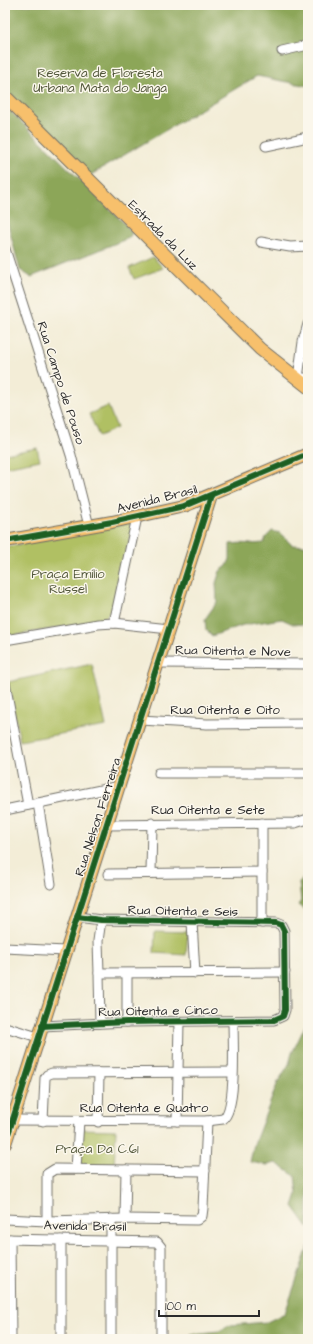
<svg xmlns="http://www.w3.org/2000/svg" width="313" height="1344" font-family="'Architects Daughter',sans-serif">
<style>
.green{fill:#b0c063;stroke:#6e7647}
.forest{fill:#8ca659;stroke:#5c6842}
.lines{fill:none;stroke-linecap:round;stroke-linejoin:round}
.minor-casing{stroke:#716f67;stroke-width:11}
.major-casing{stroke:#716f67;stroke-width:14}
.minor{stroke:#fff;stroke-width:9}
.major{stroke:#f7c06c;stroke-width:12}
.cycleway-casing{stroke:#fbf7ec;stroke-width:8}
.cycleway{stroke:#1b5e20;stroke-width:6}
.labels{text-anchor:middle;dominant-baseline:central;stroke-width:3;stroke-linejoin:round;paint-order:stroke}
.park-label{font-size:13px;fill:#53583c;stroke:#fbf7ec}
.street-label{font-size:13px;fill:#2b2b2b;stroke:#fbf7ec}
</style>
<rect width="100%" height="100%" fill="#fbf7ec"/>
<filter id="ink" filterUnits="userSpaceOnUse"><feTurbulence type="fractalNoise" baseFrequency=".025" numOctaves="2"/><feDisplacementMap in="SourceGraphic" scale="8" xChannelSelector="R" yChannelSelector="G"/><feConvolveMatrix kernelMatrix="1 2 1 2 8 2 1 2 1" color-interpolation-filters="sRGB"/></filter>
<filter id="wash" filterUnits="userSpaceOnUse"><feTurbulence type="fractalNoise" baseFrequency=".012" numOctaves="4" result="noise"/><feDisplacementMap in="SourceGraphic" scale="16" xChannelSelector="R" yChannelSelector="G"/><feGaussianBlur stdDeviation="0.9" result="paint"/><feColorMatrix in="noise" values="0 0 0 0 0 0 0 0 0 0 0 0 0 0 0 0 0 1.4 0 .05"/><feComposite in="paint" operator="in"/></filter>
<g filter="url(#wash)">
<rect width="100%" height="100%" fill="#f3edd7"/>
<g class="green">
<path d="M153,257L163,268L134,279L129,268Z"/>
<path d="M108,406L117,428L99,436L89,414Z"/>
<path d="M37,448L40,460L5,467V454Z"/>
<path d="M135,522L112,608L104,620L5,637V547Z"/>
<path d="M92,664L106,726L20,741L8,682Z"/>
<path d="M155,931L188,932L186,955L154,953Z"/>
<path d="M80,1129L116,1130L114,1168H77Z"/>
</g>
<g class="forest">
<path d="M5,5H308V86L257,76L89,176L5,92Z"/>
<path d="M5,106L127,226L132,233L129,238L31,277L20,270L8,225L5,221Z"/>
<path d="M272,531L280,533L292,545L308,546V625L293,624L282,619L243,625L212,636L206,630L205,619L217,602L216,583L220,571L227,566L230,559V544C242,542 252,545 264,543L266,537Z"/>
<path d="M308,874V912L298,905L301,901L299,882Z"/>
<path d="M308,1020V1227L293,1206L297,1194L295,1176L276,1163L267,1165L250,1162L254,1144L278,1082L289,1064L292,1053Z"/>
<path d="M308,1247V1339H190L191,1334L219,1331L230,1325L267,1322L285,1313Z"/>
</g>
</g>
<g filter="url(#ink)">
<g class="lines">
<g class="minor-casing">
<g id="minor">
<path d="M282,51L308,45"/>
<path d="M266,146L308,137"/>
<path d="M261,242L290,247L308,246"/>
<path d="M5,249L71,455L89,526"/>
<path d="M308,324L303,342L298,378H308"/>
<path d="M114,623L137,517"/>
<path d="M5,640L98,624L114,623L169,629"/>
<path d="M158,663L308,664"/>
<path d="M5,683L28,805"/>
<path d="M141,720L207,724L308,723"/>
<path d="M159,773H308"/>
<path d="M38,803L51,884"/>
<path d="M5,810L120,786"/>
<path d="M107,825L295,823L308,819"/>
<path d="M151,873L152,823"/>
<path d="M108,874L262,872"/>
<path d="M101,920L98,941L99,973L285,972"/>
<path d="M192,922L195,973"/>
<path d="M262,923V823"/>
<path d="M5,948L65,951"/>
<path d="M99,973L100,1023"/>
<path d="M127,1022V974"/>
<path d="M42,1026L127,1022L274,1020L283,1016L285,1010L284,931L281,925L276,923L101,920L77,917"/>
<path d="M5,1027L38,1037"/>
<path d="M12,1120L207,1121L223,1119C237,1109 233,1040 233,1021"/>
<path d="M43,1121L45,1078L47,1075L52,1073L232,1072"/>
<path d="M177,1121L179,1022"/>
<path d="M98,1122L99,1073"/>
<path d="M76,1169L79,1121"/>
<path d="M5,1219L47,1221L125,1219L197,1220L202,1216L203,1208L207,1121"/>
<path d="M125,1219L126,1170"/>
<path d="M47,1221V1174L55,1169L205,1171"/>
<path d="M5,1239L157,1242L161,1247V1339"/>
<path d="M10,1239L11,1339"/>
<path d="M61,1240V1339"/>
<path d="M111,1339V1219"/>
</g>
</g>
<g class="major-casing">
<g id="major">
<path d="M5,96L260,349L308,387"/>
<path d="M5,541L112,522L184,506L308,454"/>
<path d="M5,1144L211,496"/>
</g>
</g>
<use href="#minor" class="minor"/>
<use href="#major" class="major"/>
<g class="cycleway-casing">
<g id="cycleway">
<path d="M5,541L112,522L184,506L308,454"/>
<path d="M42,1026L127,1022L274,1020L283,1016L285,1010L284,931L281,925L276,923L101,920L77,917"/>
<path d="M5,1144L211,496"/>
</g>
</g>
<use href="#cycleway" class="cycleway"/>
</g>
</g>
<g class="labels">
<g class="park-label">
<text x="100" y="73">Reserva de Floresta<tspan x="100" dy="15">Urbana Mata do Janga</tspan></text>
<text x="68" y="574">Praça Emílio<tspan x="68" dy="15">Russel</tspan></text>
<text x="97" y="1149">Praça Da C.61</text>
</g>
<g class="street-label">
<text transform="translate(163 235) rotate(45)">Estrada da Luz</text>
<text transform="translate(61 383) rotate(72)">Rua Campo de Pouso</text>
<text transform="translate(157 499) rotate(-14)">Avenida Brasil</text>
<text transform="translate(233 651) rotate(1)">Rua Oitenta e Nove</text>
<text x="225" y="710">Rua Oitenta e Oito</text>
<text x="208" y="810">Rua Oitenta e Sete</text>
<text transform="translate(98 817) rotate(-72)">Rua Nelson Ferreira</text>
<text transform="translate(183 911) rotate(1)">Rua Oitenta e Seis</text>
<text transform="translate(158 1011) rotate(-1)">Rua Oitenta e Cinco</text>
<text x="144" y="1108">Rua Oitenta e Quatro</text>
<text transform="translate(85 1226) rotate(1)">Avenida Brasil</text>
</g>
</g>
<rect width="313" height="1344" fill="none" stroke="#fbf7ec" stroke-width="20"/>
<path d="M159 1310v6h100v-6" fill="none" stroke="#2b2b2b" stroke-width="2"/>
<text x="165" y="1310" font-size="12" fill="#2b2b2b" stroke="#fbf7ec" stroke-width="3" paint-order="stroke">100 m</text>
</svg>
